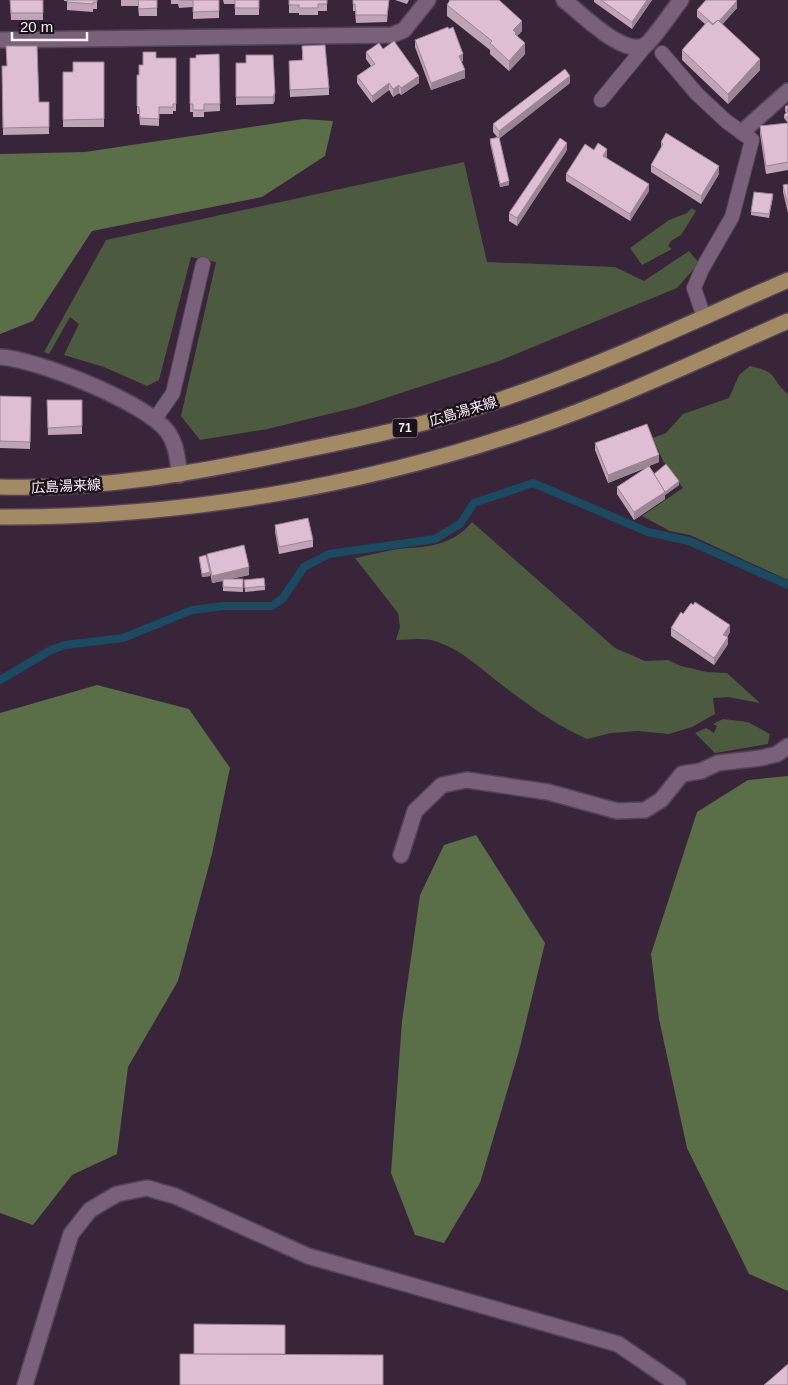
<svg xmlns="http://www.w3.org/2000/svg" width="788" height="1385" font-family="Helvetica,'Noto Sans JP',sans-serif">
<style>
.green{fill:#4c5a3f}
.forest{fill:#5a6e47}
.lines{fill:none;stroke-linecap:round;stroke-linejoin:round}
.stream{stroke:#1c4a60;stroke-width:8}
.lane-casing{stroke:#554355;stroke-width:16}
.street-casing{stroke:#554355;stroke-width:18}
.secondary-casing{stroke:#554355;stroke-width:18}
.primary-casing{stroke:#554355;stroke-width:18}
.lane{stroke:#796279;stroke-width:14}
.street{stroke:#796279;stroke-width:15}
.secondary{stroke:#796279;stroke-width:15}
.primary{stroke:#a28a64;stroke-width:15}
.wall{fill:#bfa3b6}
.shaded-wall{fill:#9b8594}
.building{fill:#debed4;stroke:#9b8594}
.labels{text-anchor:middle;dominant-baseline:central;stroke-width:5;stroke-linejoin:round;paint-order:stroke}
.shield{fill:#1b121b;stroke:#baadb9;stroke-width:1}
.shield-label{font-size:12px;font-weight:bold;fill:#fef0fd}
.street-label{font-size:14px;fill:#fef0fd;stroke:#1b121b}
</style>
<rect width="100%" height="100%" fill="#392539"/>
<g class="green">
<path d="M464,162L487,262L615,267L644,281L689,251L699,263L677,288L499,361L358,407L267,429L200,440L181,416L216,262L191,257L159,380L147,386L104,367L64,355L79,324L70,317L49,354L44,352L106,240Z"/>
<path d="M692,208L696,211L681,235L671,241L668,246L672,249L642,265L630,248L669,220L687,213Z"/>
<path d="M750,366C781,373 769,379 788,394V580L690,535L670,531L642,516L683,488L663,461L653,438L666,433L683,414L729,398L739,375Z"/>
<path d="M472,522L615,648L645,661L668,660L681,666L707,672L727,673L760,703L728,697L713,698L715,714L692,727L669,734L638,731L611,733L587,739C557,726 528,705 502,685C481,669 463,651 438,642C424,637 410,640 396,640L400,627L398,613L355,558C372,555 391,549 409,548C433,547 456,542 472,522Z"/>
<path d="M723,719L748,722L770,734L768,744L715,753L695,733L706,728L714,733L717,726L713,724Z"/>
</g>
<g class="forest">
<path d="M304,119L333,121L325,156L262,197L92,231L33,321L0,334V154L85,152Z"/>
<path d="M97,685L189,709L230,768L212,854L178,981L128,1067L117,1154L72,1175L33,1225L0,1213V713Z"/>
<path d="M788,776V1291L749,1274L687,1148L659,1019L651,954L697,812L748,780Z"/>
<path d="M476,835L545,943L519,1051L480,1183L444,1243L415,1235L391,1173L402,1021L420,895L444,845Z"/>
</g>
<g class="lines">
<path class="stream" d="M0,680L51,650L65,645L123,638L192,610L224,606H272L283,598L304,567L329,554L435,539L460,524L474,503L533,483L648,532L689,541L788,585"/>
<g class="lane-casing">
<g id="lane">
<path d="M662,53L697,94L726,121L752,140L732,217L702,269L694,288L704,317"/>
<path d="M601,100L647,44"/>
<path d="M155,419L173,393L203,264"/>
</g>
</g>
<g class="street-casing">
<g id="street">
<path d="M564,0C581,13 628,62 648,43C660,30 670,14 681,0"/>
<path d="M0,40L392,35L404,30L428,0"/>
<path d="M742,132L788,91"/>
<path d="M0,357C37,359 144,402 167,431C177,444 177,459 180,475"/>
<path d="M401,855L415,811L442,785L467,780L548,792L617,811L645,810L661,800L682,774L701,771L718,763L761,758L777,754L788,746"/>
</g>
</g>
<g class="secondary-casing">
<path id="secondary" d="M25,1385L71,1234L90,1210L117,1194L147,1188L175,1196L308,1256L618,1344L678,1385"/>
</g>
<g class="primary-casing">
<g id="primary">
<path d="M0,487C100,490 197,473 294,452C364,438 435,423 502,399C600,366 694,321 788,280"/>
<path d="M0,517C179,518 360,487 530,429C618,399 703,358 788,321"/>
</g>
</g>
<use href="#lane" class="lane"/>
<use href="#street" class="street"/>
<use href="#secondary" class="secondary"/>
<use href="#primary" class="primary"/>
</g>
<g class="wall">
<path d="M10,0H43V20H11Z"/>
<path d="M64,0H97V9H93V12L67,10V1H64Z"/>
<path d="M121,0H157V16H139L138,6H121Z"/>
<path d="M171,0H219V18L193,19V7L179,8L178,4H171Z"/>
<path d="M223,0H259V15H235V4H224Z"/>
<path d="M289,0H327V11H318V15H299V13H289Z"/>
<path d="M353,0H389L387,22L356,23L355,11H353Z"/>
<path d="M395,0H409L407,4Z"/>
<path d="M449,0H499L522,31L517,36L525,54L509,71L490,54V50L447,16V5L449,3Z"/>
<path d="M594,0H652L632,29L594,2Z"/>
<path d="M737,8L722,24L760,70L728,104L682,60V50L705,24L697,17V10Z"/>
<path d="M415,40L463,61L461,62L465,78L431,90L415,47Z"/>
<path d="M302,46L329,88V95L290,97L289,61L302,60Z"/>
<path d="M383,49L419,83L401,95L399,93L393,97L389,90L372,103L357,83V76L371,66L366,59V52Z"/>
<path d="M219,54L220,111L204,112V117H193V112H190V58H196Z"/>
<path d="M273,55L275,100L273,104L236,105V63H246Z"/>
<path d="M156,58H176V111H173V114H159V126L140,125L139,114H137V75H139L143,65Z"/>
<path d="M104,62V127H63V72H73Z"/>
<path d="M2,66L39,102H49V134L3,135Z"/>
<path d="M570,83L499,138L509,185L500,187L490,143V139L498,138L493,132V124Z"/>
<path d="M788,105V123L784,118V115L786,113L785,111V107Z"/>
<path d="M788,123V170L766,174L760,134V126Z"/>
<path d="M661,142L719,174L701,204L651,172V165L661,149Z"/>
<path d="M567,150L517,226L509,221V213Z"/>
<path d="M607,157V158L649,191L630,221L566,181V174Z"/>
<path d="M788,184V213L783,192V185Z"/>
<path d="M773,197L769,218L751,215V212Z"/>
<path d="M0,396L31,397L30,449L0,448Z"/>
<path d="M47,400H82V434L48,435Z"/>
<path d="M595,443L659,462L649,466L654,473L679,485L665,495V499L634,520L617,494V487L648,467L608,483L595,450Z"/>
<path d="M275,525L313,540V547L279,554L275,532Z"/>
<path d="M207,554L249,575L231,579H243V592L223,591V581L212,583L210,572V576L202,577L199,557L207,558Z"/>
<path d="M244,580L265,586V590L245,592Z"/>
<path d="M683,614L730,632L727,637L728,644L714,665L671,636V628Z"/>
</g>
<g class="shaded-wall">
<path d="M647,0H652L632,29V22Z"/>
<path d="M737,1V8L715,33V25Z"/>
<path d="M522,21V31L516,37L513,30Z"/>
<path d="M525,43V54L509,71V61Z"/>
<path d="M463,54V61L459,63V56Z"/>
<path d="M760,59V70L728,104V94Z"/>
<path d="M465,70V78L431,90V83Z"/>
<path d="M419,76V83L401,95V88Z"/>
<path d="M570,76V83L499,139V131Z"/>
<path d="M389,83V90L372,103V96Z"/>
<path d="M399,85V93L393,97V89Z"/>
<path d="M275,93V100L273,104V97Z"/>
<path d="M567,143V150L517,226V218Z"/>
<path d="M607,149V157L603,163V156Z"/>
<path d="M719,166V174L701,204V196Z"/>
<path d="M509,181V185L500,187V184Z"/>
<path d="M649,184V191L630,221V214Z"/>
<path d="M659,455V462L608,483V475Z"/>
<path d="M679,481V485L665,495V499L634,520V512Z"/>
<path d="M249,567V575L212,583V576Z"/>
<path d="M210,572V576L202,577V574Z"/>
<path d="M730,625V632L723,642V635Z"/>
<path d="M728,637V644L714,665V658Z"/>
</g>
<g class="building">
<path d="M10,0H43V13H11Z"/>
<path d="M67,0H97V2H93V4L67,2Z"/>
<path d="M138,0H157V8L139,9Z"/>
<path d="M179,0H219V11L193,12V0Z"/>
<rect x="235" y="0" width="24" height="8"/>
<path d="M289,0H327V4H318V8H299V5H289Z"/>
<path d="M353,0H389L387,15H356L355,4H353Z"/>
<path d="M450,0H499L522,21L513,30L516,33L515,34L525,43L509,61L490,43L492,41L447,5Z"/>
<path d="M601,0H647L632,22Z"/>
<path d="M706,0H736L737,1L719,21L718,20L713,24L697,10Z"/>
<path d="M718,20L760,59L728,94L682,50L708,21L713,25Z"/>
<path d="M448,27L449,29L453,27L463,54L459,56L465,70L431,83L415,40Z"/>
<path d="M394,41L419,76L401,88L399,85L393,89L389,83L372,96L357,76L375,64L366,52L379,43L383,49Z"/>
<path d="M325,45L329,88L290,90L289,61L303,60L302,46Z"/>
<path d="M6,46H37L39,102H49V127L3,128L2,66H7Z"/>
<path d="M143,52H156V58H176V104H173V107H159V119L140,118L139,107L137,106V75H139V65H143Z"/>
<path d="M219,54L220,104H204V110H193V104H190V58H196V55Z"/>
<path d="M246,55H273L275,93L273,97H236V63H246Z"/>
<path d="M73,62H104V119L63,120V72H73Z"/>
<path d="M565,69L570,76L499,131L493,124Z"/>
<path d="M788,105V119L784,115L788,111L785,107Z"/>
<path d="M788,123V162L766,166L760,126Z"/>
<path d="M666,133L719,166L701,196L651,165L663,144L661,142Z"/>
<path d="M499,137L509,181L500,184L490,139Z"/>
<path d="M560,138L567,143L517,218L509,213Z"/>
<path d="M598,143L607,149L603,156L649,184L630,214L566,174L585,144L594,150Z"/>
<path d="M788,184V206L783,185Z"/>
<path d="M754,192L773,194L769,214L751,212Z"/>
<path d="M0,396L31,397L30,442L0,441Z"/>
<path d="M47,400H82V426L48,428Z"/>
<path d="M647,424L659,455L608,475L595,443Z"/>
<path d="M666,464L679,481L665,492L654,474Z"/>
<path d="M649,466L665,492L634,512L617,487Z"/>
<path d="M308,518L313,540L279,547L275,525Z"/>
<path d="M244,545L249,567L212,576L207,554Z"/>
<path d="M206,555L210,572L202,574L199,557Z"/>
<path d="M264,578L265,586L245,588L244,580Z"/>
<path d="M223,579H243V588L223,587Z"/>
<path d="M695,602L730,625L723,635L728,637L714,658L671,628L681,612L683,614L691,603L693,605Z"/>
<path d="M194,1324L285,1325V1354H194Z"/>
<path d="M180,1354L383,1355V1385H180Z"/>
<path d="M788,1364V1385H764Z"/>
</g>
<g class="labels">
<rect class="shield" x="392.5" y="418.5" width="25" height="19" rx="4"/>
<g class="shield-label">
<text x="405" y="428">71</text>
</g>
<g class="street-label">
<text transform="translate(463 411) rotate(-17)">広島湯来線</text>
<text transform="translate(66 486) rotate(-3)">広島湯来線</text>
</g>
</g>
<path d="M12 32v8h75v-8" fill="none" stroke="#fef0fd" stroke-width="2.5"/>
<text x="20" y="32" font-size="15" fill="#fef0fd" stroke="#1b121b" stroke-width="4" paint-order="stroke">20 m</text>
</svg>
